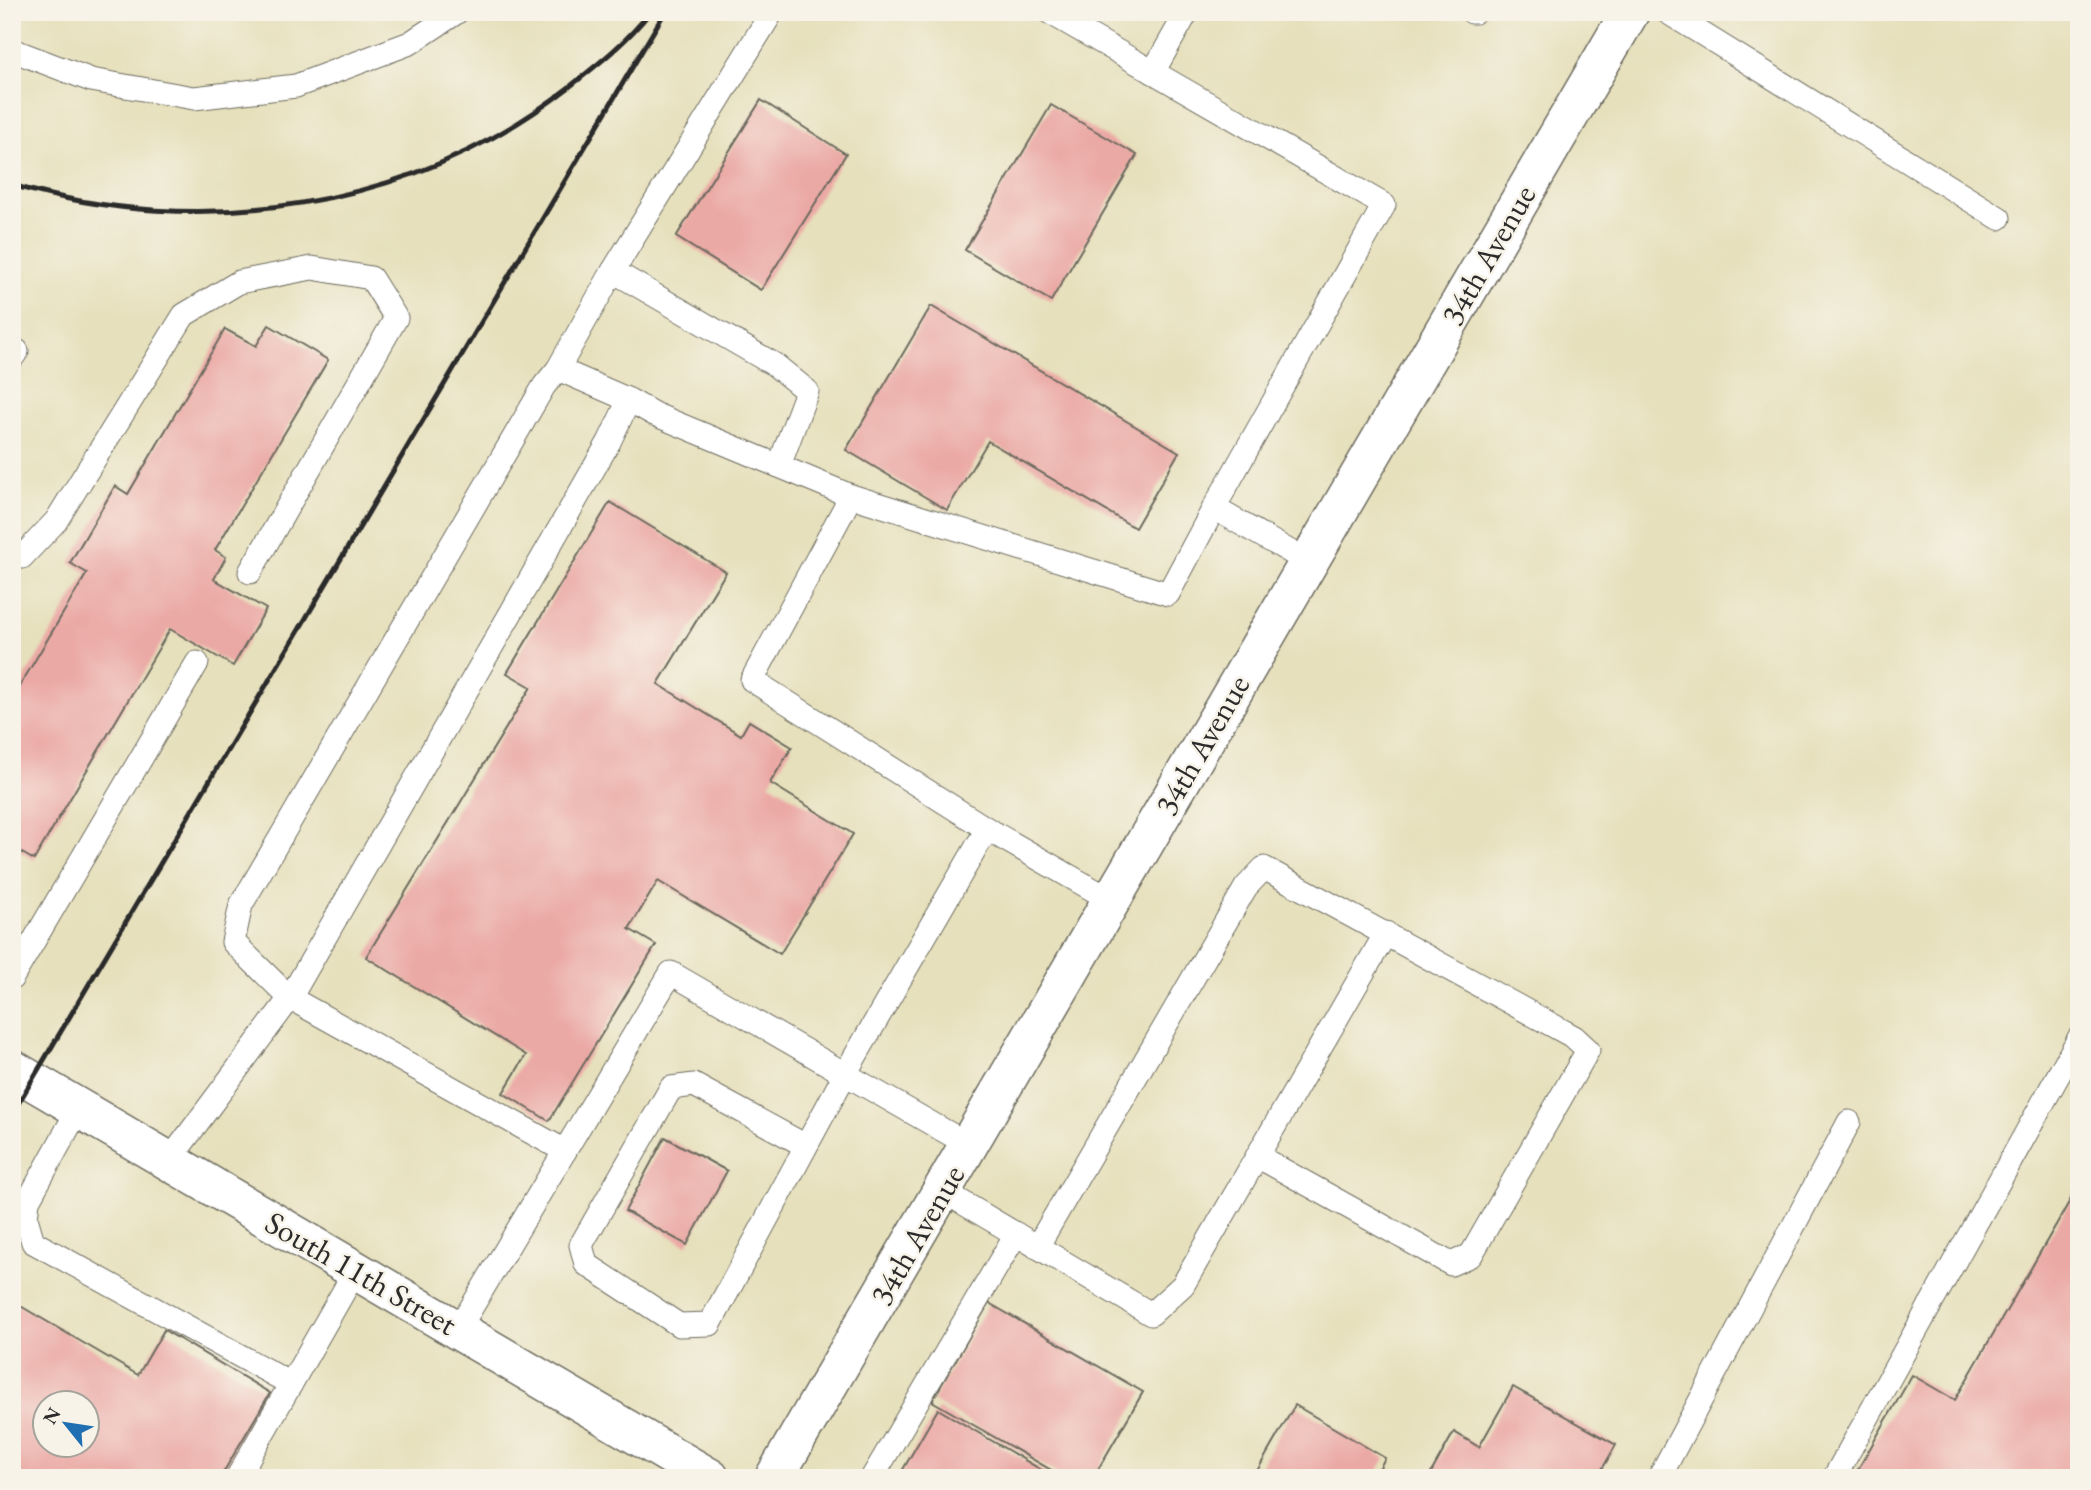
<svg xmlns="http://www.w3.org/2000/svg" width="2091" height="1490" font-family="'EB Garamond',serif">
<style>
.building{fill:#eba9a5;fill-rule:evenodd}
.lines{fill:none;stroke-linecap:round;stroke-linejoin:round}
.service-casing{stroke:#6c6a5e;stroke-width:25}
.tertiary-casing{stroke:#6c6a5e;stroke-width:41}
.service{stroke:#fff;stroke-width:23}
.tertiary{stroke:#fff;stroke-width:38}
.rail{stroke:#2b2b2b;stroke-width:5}
.labels{text-anchor:middle;dominant-baseline:central;stroke-width:5;stroke-linejoin:round;paint-order:stroke}
.street-label{font-size:32px;fill:#2b2b2b;stroke:#f7f3e8}
</style>
<rect width="100%" height="100%" fill="#f7f3e8"/>
<filter id="ink" filterUnits="userSpaceOnUse"><feTurbulence type="fractalNoise" baseFrequency=".0143" numOctaves="2"/><feDisplacementMap in="SourceGraphic" scale="14" xChannelSelector="R" yChannelSelector="G"/><feConvolveMatrix kernelMatrix="1 2 1 2 8 2 1 2 1" color-interpolation-filters="sRGB"/></filter>
<filter id="wash" filterUnits="userSpaceOnUse"><feTurbulence type="fractalNoise" baseFrequency=".00686" numOctaves="4" result="noise"/><feDisplacementMap in="SourceGraphic" scale="28" xChannelSelector="R" yChannelSelector="G"/><feGaussianBlur stdDeviation="1.57" result="paint"/><feColorMatrix in="noise" values="0 0 0 0 0 0 0 0 0 0 0 0 0 0 0 0 0 1.4 0 .05"/><feComposite in="paint" operator="in"/></filter>
<g filter="url(#wash)">
<rect width="100%" height="100%" fill="#e6e0bc"/>
<g id="blocks">
<g class="building">
<path d="M761,100L846,154L761,290L676,237Z"/>
<path d="M1051,105L1137,155L1051,301L965,250Z"/>
<path d="M931,306L1179,452L1135,528L988,441L947,510L846,450Z"/>
<path d="M269,325L328,360L215,550L226,557L214,579L266,609L233,666L170,629L34,860L12,847V699L87,573L70,563L115,486L128,494L225,329L256,346Z"/>
<path d="M610,502L726,572L658,684L741,735L749,721L792,747L770,783L853,834L780,954L658,881L629,929L656,945L549,1121L503,1093L526,1055L366,957L531,687L507,673Z"/>
<path d="M665,1137L727,1171L687,1245L625,1211Z"/>
<path d="M2079,1185V1478H1853L1912,1375L1955,1400Z"/>
<path d="M12,1301L138,1375L164,1330L270,1393L220,1478H12ZM46,1402H88V1444H46Z"/>
<path d="M989,1303L1143,1392L1093,1478H1065L932,1401Z"/>
<path d="M1513,1387L1616,1445L1597,1478H1428L1454,1432L1479,1447Z"/>
<path d="M1295,1405L1385,1458L1374,1478H1253Z"/>
<path d="M938,1409L1055,1478H898Z"/>
</g>
</g>
</g>
<g filter="url(#ink)">
<use href="#blocks" fill-opacity="0" stroke="#6c6a5e" stroke-width="2"/>
<g class="lines">
<g class="service-casing">
<g id="service">
<path d="M1049,12L1384,205L1214,508"/>
<path d="M1472,12H1475"/>
<path d="M1667,12L1999,218"/>
<path d="M12,50L91,80L194,98L296,86L410,43L457,12"/>
<path d="M1153,72L1187,12"/>
<path d="M613,271L772,12"/>
<path d="M12,348L17,351L12,358"/>
<path d="M558,369L613,271L775,365L807,391L779,466"/>
<path d="M629,400L558,369L544,386L241,905L233,942L290,998L609,442L629,400L654,414L851,496"/>
<path d="M22,557L56,521L184,315L239,282L312,268L371,278L396,318L250,572"/>
<path d="M987,829L752,680L851,496L1168,594L1214,508L1308,562"/>
<path d="M12,978L197,663"/>
<path d="M79,1108L28,1201L26,1218L33,1242L291,1384"/>
<path d="M806,1146L694,1085L671,1088L581,1245L586,1264L679,1325L710,1324L845,1074L969,1145"/>
<path d="M169,1161L290,998L565,1151"/>
<path d="M943,1191L1151,1314L1183,1285L1386,933"/>
<path d="M1037,1247L1246,887L1264,868L1574,1037L1588,1050L1471,1255L1451,1264L1259,1157"/>
<path d="M458,1330L671,973L845,1074L987,829L1111,900"/>
<path d="M237,1478L356,1270"/>
<path d="M872,1478L1016,1234"/>
<path d="M1659,1478L1849,1122"/>
<path d="M1834,1478L2079,1038"/>
</g>
</g>
<g class="tertiary-casing">
<g id="tertiary">
<path d="M12,1069L710,1478"/>
<path d="M774,1478L1630,12"/>
</g>
</g>
<use href="#service" class="service"/>
<use href="#tertiary" class="tertiary"/>
<g class="rail">
<path d="M12,185C201,240 411,210 568,88C597,65 627,42 650,12"/>
<path d="M12,1114L665,12"/>
</g>
</g>
</g>
<g class="labels">
<g class="street-label">
<text transform="translate(1488 255) rotate(-60)">34th Avenue</text>
<text transform="translate(1202 745) rotate(-60)">34th Avenue</text>
<text transform="translate(917 1235) rotate(-60)">34th Avenue</text>
<text transform="translate(361 1273) rotate(30)">South 11th Street</text>
</g>
</g>
<rect width="2091" height="1490" fill="none" stroke="#f7f3e8" stroke-width="42"/>
<g transform="translate(66 1424) rotate(300)"><circle r="33" fill="#f7f3e8" stroke="#a5a39c" stroke-width="2"/>
<path d="M0-5L12 26L0 18L-12 26Z" fill="#1f6fb2"/>
<text y="-10" font-size="19" font-weight="bold" text-anchor="middle" fill="#2b2b2b">N</text>
</g>
</svg>
